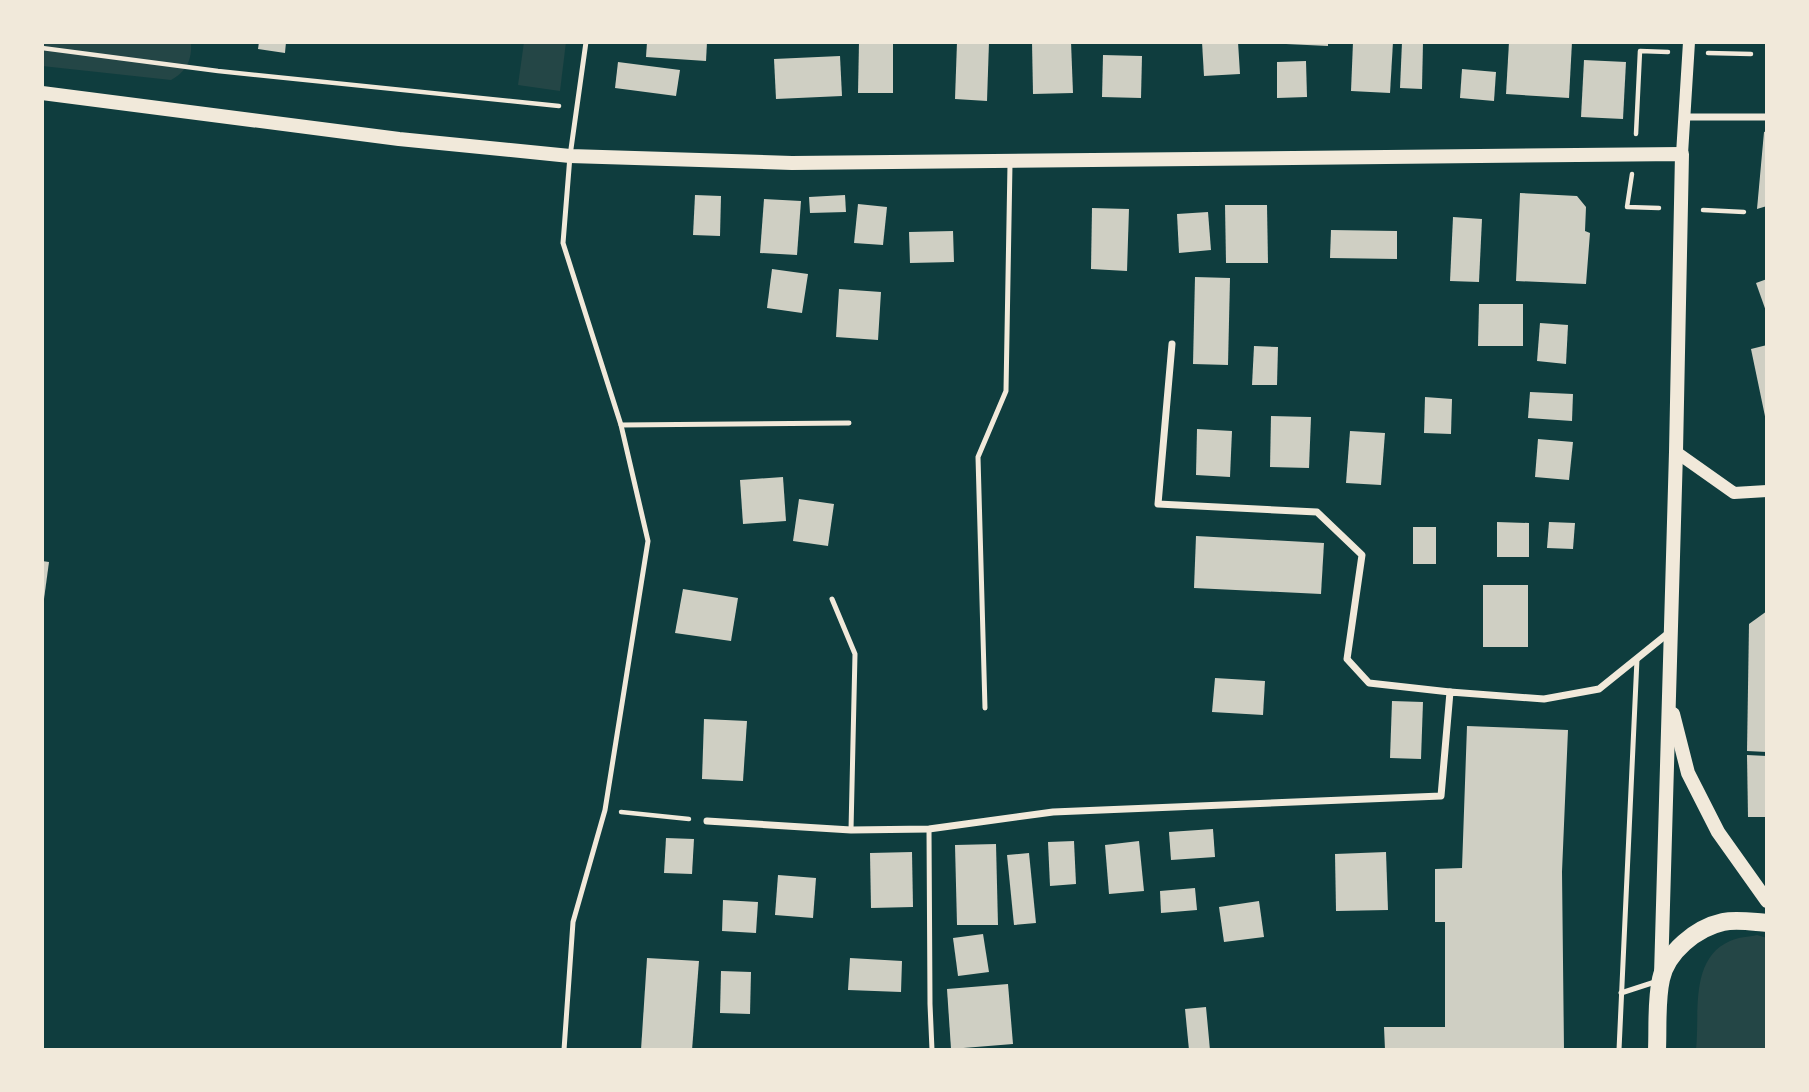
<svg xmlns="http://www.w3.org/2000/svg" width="1809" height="1092" font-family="'Open Sans',sans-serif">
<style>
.green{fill:#244646}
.building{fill:#cfcfc3}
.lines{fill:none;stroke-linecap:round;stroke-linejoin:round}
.path{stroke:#f1e9da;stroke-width:4.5}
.service{stroke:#f1e9da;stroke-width:5}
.minor{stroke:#f1e9da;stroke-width:7}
.tertiary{stroke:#f1e9da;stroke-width:12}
.secondary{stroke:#f1e9da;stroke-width:14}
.primary{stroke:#f1e9da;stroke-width:18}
</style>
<rect width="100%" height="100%" fill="#0f3d3e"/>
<g class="green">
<path d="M42,42H191C192,60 187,71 171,80L42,66Z"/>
<path d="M524,42H566L560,91L518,85Z"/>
<path d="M1757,935L1767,938V1050H1696C1700,1014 1689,959 1730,941C1738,937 1749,937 1757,935Z"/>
</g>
<g class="building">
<path d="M259,42H286L285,53L258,49Z"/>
<path d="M647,42H707L706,61L646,57Z"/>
<path d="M859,42H893V93H858Z"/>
<path d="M957,42H989L987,101L955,99Z"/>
<path d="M1032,42H1071L1073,93L1033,94Z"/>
<path d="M1202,42H1238L1240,74L1204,76Z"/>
<path d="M1286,42H1328V46L1286,44Z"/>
<path d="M1353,42H1393L1390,93L1351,91Z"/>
<path d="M1402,42H1423L1422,89L1400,88Z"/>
<path d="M1509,42H1572L1569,98L1506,94Z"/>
<path d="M1103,55L1142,56L1141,98L1102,97Z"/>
<path d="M840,56L842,96L776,99L774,59Z"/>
<path d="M1584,60L1626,62L1623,119L1581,117Z"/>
<path d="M1306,61L1307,97L1277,98V62Z"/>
<path d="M618,62L680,70L676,96L615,88Z"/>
<path d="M1462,69L1496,72L1494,101L1460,98Z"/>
<path d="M1767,131V206L1757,209L1764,132Z"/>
<path d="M1520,193L1577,196L1586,207L1585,231L1590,233L1586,284L1516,281Z"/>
<path d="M695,195L721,196L720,236L693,235Z"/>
<path d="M845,195L846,212L810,213L809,197Z"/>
<path d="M764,199L801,201L797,255L760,253Z"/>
<path d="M858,204L887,207L883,245L854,243Z"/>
<path d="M1225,205H1267L1268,263H1226Z"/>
<path d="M1092,208L1129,209L1127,271L1091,269Z"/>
<path d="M1208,212L1211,250L1179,253L1177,214Z"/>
<path d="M1453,217L1482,219L1479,282L1450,281Z"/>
<path d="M1331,230L1397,231V259L1330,258Z"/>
<path d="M953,231L954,262L910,263L909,232Z"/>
<path d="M772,269L808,274L802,313L767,308Z"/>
<path d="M1195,277L1230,278L1228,365L1193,364Z"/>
<path d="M1767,279V314L1756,283Z"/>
<path d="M839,289L881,292L878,340L836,337Z"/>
<path d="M1479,304H1523V346H1478Z"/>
<path d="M1540,323L1568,325L1566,364L1537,361Z"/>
<path d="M1767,345V421H1766L1751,349Z"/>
<path d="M1254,346L1278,347L1277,385H1252Z"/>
<path d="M1530,392L1573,394L1572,421L1528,418Z"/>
<path d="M1425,397L1452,399L1451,434L1424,433Z"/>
<path d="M1271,416L1311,417L1309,468L1270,467Z"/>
<path d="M1197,429L1232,431L1230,477L1196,475Z"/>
<path d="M1350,431L1385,433L1381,485L1346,483Z"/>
<path d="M1538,439L1573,442L1569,480L1535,477Z"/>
<path d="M783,477L786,521L743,524L740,480Z"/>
<path d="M799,499L834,504L828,546L793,541Z"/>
<path d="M1497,522L1529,523V557H1497Z"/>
<path d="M1549,522L1575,523L1573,549L1547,548Z"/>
<rect x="1413" y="527" width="23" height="37"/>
<path d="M1196,536L1324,543L1321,594L1194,588Z"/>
<path d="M42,561L49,562L44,599H42Z"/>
<rect x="1483" y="585" width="45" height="62"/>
<path d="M683,589L738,598L731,641L675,633Z"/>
<path d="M1767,611V752L1747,751L1749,624Z"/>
<path d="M1215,678L1265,681L1263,715L1212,712Z"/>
<path d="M1392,701L1423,702L1421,759L1390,758Z"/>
<path d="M704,719L747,721L743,781L702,779Z"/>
<path d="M1467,726L1568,730L1562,872L1564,1050H1385L1384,1027H1445V922H1435V869L1462,868Z"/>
<path d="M1747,755L1767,756V817H1748Z"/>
<path d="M1213,829L1215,857L1171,860L1169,832Z"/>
<path d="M666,838L694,839L692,874L664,873Z"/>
<path d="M1074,841L1076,884L1050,886L1048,842Z"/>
<path d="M1139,841L1144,891L1109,894L1105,845Z"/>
<path d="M996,844L998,925H957L955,845Z"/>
<path d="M912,852L913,907L871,908L870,853Z"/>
<path d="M1386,852L1388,910L1336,911L1335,854Z"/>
<path d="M1029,853L1036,923L1014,925L1007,855Z"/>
<path d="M778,875L816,878L813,918L775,915Z"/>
<path d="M1195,888L1197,910L1161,913L1160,891Z"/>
<path d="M723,900L758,902L756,933L722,931Z"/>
<path d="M1259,901L1264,937L1224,942L1219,907Z"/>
<path d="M983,934L989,972L958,976L953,938Z"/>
<path d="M647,958L699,961L692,1050H641Z"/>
<path d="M850,958L902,961L901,992L848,990Z"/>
<path d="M721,971L751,972L750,1014L720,1013Z"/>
<path d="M1008,984L1013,1044L951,1049L947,989Z"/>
<path d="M1206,1007L1210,1050H1189L1185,1009Z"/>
</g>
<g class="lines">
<g class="path">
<path d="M42,48L218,71L559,106"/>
<path d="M1708,53L1751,54"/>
<path d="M1636,134L1640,51L1668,52"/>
<path d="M1632,174L1627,207L1659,208"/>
<path d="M1703,210L1744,212"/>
<path d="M621,812L689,819"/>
</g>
<g class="service">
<path d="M621,425L849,423"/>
<path d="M832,599L855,654L851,830"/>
<path d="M985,708L978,457L1006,391L1010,164"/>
<path d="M929,829L930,1004L932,1050"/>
<path d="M1621,993L1658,981"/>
<path d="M564,1050L573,922L605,810L648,541L621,425L563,243L570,156L586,42"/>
<path d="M1619,1050L1637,659"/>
</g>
<g class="minor">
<path d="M1686,117H1767"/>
<path d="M1172,344L1158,504L1317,512L1362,555L1347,659L1369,683L1450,692"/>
<path d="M707,821L851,830L929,829L1053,812L1441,796L1450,692L1544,699L1599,689L1671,631"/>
</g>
<g class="tertiary">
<path d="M1682,154L1689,42"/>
<path d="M1676,452L1734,493L1767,491"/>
</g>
<g class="secondary">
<path d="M42,93L399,139L570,156L792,163L1682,154L1676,452L1661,975"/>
<path d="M1673,714L1688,773L1718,832L1767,901"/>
</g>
<path class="primary" d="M1657,1050C1658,1027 1656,1001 1661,979C1667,952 1696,928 1723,922C1737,919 1753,922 1767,923"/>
</g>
<rect width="1809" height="1092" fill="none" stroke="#f1e9da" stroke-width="88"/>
</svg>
